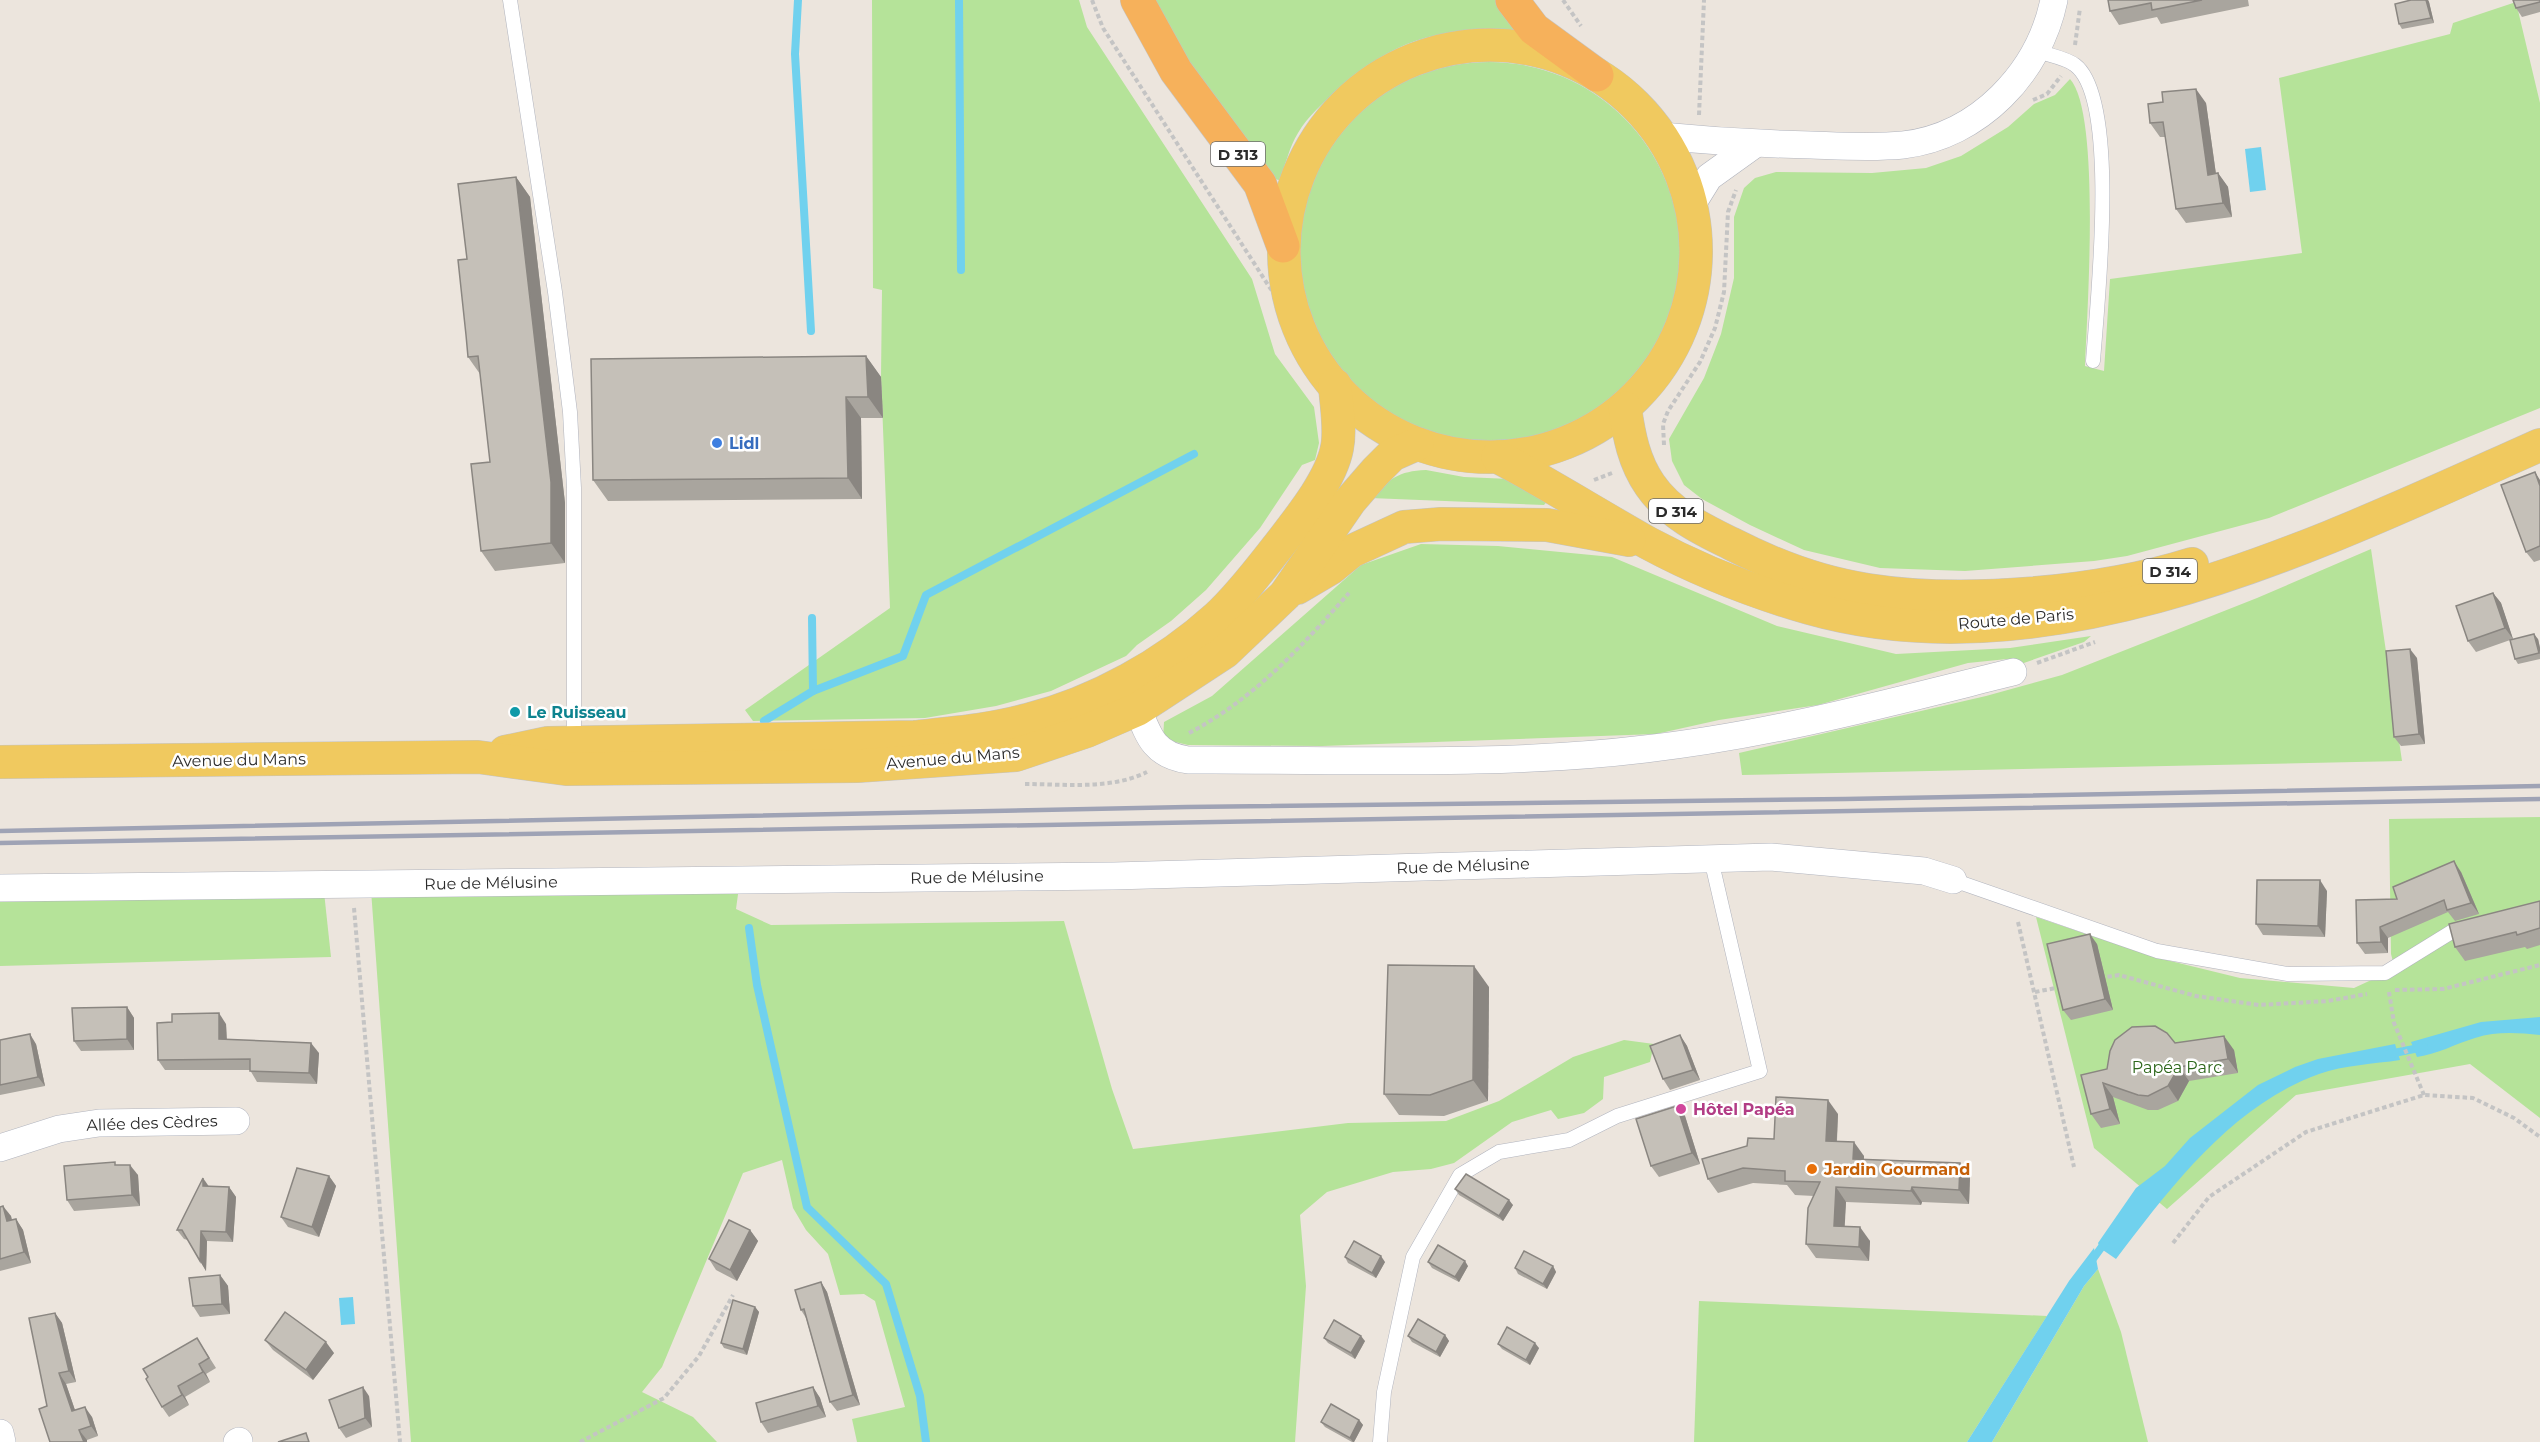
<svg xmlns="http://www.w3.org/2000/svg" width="2540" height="1442" font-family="Montserrat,sans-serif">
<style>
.green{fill:#b5e399}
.water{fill:#70d1ee}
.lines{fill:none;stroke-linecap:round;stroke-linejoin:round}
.stream{stroke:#70d1ee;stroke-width:8}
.service-casing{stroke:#b1b4be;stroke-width:15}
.minor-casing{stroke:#b1b4be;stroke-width:28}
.primary-casing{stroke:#c4c4c4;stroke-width:34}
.trunk-casing{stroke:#c4c4c4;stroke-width:34}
.path{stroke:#c4c4c4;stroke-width:4;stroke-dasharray:4.5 3;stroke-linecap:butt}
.service{stroke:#fff;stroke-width:14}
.minor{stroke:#fff;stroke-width:27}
.primary{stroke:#f0c95f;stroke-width:33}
.trunk{stroke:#f6b15b;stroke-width:33}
.rail{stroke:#9fa3b5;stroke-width:4.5}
.wall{fill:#a9a59e}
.shaded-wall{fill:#8a8681}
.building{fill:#c5c0b8;stroke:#8a8681;stroke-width:1.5}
.shop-dot{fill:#3f7fe0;stroke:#fff;stroke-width:2}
.culture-dot{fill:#0f9aa8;stroke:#fff;stroke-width:2}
.hotel-dot{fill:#d1479c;stroke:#fff;stroke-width:2}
.food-dot{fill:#e8710a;stroke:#fff;stroke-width:2}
.labels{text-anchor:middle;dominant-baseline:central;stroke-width:5;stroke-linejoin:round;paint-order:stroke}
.shield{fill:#fff;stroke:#6b6b6b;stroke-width:1.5}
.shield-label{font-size:15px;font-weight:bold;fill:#2b2b2b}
.shop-label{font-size:16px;font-weight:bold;fill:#366cbe;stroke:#fff;text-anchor:start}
.street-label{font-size:16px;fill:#2b2b2b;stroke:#fff}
.culture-label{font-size:16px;font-weight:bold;fill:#0d838f;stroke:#fff;text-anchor:start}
.park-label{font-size:16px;fill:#2d671b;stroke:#fff}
.hotel-label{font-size:16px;font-weight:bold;fill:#b23c85;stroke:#fff;text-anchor:start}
.food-label{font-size:16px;font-weight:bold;fill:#c56008;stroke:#fff;text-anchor:start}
</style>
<rect width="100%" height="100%" fill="#ece5dd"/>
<g class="green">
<path d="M872,0H1079L1087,27L1252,279L1275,354L1314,407L1319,443L1315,460L1302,465L1260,528L1206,590L1171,621L1137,645L1126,656L1051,691L996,706L925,718L753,721L745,710L890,608L881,377L882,290L873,288Z"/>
<path d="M1150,0H1502L1520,33C1444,25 1396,38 1339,89C1325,101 1307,117 1298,133C1289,147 1286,165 1279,180L1274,179L1193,72Z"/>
<path d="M2516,2L2540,103V408L2269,518L2127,556L2094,561L1965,571L1880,568L1804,550L1750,525L1702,499L1684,485L1672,461L1669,439L1704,378L1721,334L1734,278V217L1744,188L1755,178L1776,172L1872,173L1926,168L1961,156L2008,127L2034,104L2055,95L2070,79C2101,113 2087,313 2085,366L2104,371L2110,279L2302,253L2279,78L2450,34L2453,23Z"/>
<circle cx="1489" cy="253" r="191"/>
<path d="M1426,470L1464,477L1510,479L1550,498L1544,505L1370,498C1390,479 1398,471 1426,470Z"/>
<path d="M1421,544L1498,546L1612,557L1777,626L1896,654L2010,648L2091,636L2084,642L2015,666L2007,659L1968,663L1818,705L1719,720L1656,734L1322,746L1188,745L1163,739L1164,722L1212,696L1361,565Z"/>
<path d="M2371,549L2402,761L1742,775L1739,753L1986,696L2062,675L2257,598Z"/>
<path d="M2540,817V1118L2470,1064L2296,1095L2167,1209L2094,1148L2036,917L2154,957L2240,978L2354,988L2395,969L2391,954L2389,819Z"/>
<path d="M739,887L736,909L771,925L1064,921L1112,1089L1133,1149L1348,1123L1446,1121L1499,1101L1573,1057L1624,1040L1654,1044L1650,1062L1604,1077L1603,1099L1584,1113L1558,1119L1551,1110L1512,1122L1454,1163L1431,1169L1393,1172L1327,1192L1300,1215L1306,1286L1295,1442H857L852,1419L905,1407L875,1301L864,1294L840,1295L828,1254L806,1230L793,1208L782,1160L743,1173L662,1367L642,1392L693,1417L717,1442H411L371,890Z"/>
<path d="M324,892L331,957L0,966V899Z"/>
<path d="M2098,1269L2121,1332L2148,1442H1992L2084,1286Z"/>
<path d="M1699,1301L2047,1316L1967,1442H1694Z"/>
</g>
<g class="water">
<path d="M2261,147L2266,190L2250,192L2245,149Z"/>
<path d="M2540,1017V1035C2518,1033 2497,1031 2475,1038C2455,1044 2438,1054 2417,1057L2411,1042L2481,1022Z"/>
<path d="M2395,1044L2400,1060C2374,1064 2344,1065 2319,1074C2231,1106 2171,1187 2116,1259L2100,1248L2098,1243L2136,1188L2165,1166L2190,1138L2258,1085L2295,1067L2318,1059Z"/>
<path d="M2094,1248L2098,1269L2084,1286L1992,1442H1967L2069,1281Z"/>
<path d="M353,1297L355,1324L341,1325L339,1298Z"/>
</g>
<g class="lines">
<g class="stream">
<path d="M798,0L795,54L811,331"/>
<path d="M959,0L961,270"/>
<path d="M813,691L903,656L926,595L1194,454"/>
<path d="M764,721L813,691L812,618"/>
<path d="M749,928L757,985L807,1207L886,1284L920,1396L926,1442"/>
<path d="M2389,1054L2424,1047"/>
<path d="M2090,1263L2106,1241"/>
</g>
<g class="service-casing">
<g id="service">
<path d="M510,0L555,292L570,412L574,488V743"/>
<path d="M2037,51C2048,55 2066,58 2075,65C2120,99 2097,306 2093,361"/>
<path d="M1953,880L2157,951L2288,974L2385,973L2453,931L2467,927"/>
<path d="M1380,1442L1384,1392L1413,1257L1460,1175L1499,1152L1569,1140L1617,1116L1760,1071L1711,859"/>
</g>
</g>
<g class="minor-casing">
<g id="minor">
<path d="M1661,136C1711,141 1761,144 1811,145C1841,146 1873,148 1903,145C1979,136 2039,73 2054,0"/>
<path d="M1691,206L1709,177L1755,144"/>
<path d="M1138,709C1149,738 1155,755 1188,760C1338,759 1497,767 1645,749C1770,735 1892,702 2013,672"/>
<path d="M0,888L1114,876L1771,857L1924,871L1953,880"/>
<path d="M0,1148L59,1129L99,1123L236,1121"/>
<path d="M0,1433L2,1442"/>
<path d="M237,1442L239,1441"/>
</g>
</g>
<g class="primary-casing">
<g id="primary">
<circle cx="1490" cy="251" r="206"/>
<path d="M1625,408C1629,436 1634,462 1650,485C1669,513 1701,529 1730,543C1773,565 1820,583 1868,590C1964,605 2099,593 2192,564"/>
<path d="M1498,457C1549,484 1598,515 1648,543C1698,570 1754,592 1809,608C2052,677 2322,542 2540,445"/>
<path d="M1297,588L1331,568L1352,551L1404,527L1441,524L1547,525L1629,540"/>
<path d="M505,752L548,743L915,737C953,733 991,730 1027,720C1096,703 1165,664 1217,617C1240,596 1260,569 1279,545C1299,519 1331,480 1337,448C1341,429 1336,404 1335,385"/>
<path d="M0,762L478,757L566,769L857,766L1016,755L1087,731L1138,709L1225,652L1285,595L1350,501L1376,471L1392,455L1417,444"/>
</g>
</g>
<g class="trunk-casing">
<g id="trunk">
<path d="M1137,0L1176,71L1260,184L1283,246"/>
<path d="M1512,0L1534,29L1597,75"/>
</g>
</g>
<g class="path">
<path d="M1092,0L1103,28L1270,288L1295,318"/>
<path d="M1563,0L1581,26"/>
<path d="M2075,45L2080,8"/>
<path d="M2033,100L2047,94L2061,76"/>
<path d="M1699,115L1704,0"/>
<path d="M1664,445L1663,424L1668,411L1700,362L1715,328L1724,292L1728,212L1736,190"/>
<path d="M1594,480L1612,473"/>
<path d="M2037,663L2095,642"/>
<path d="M1189,733C1254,699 1301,647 1349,593"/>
<path d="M1025,784C1065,784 1111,790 1147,772"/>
<path d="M354,908L400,1442"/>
<path d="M2018,922L2074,1167"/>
<path d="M2100,978L2119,975L2196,996L2259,1005L2328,1001L2367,994"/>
<path d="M2395,990L2443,989L2540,965"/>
<path d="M2035,992L2061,987"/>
<path d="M2389,992L2394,1023L2424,1095"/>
<path d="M2173,1243L2209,1197L2306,1132L2424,1095L2473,1098L2514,1118L2540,1137"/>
<path d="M580,1442L664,1398L699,1356L733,1295"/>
</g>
<use href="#service" class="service"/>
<use href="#minor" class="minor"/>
<use href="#primary" class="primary"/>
<use href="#trunk" class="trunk"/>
<g class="rail">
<path d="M0,831L1187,807L1845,799L2540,786"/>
<path d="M0,843L2540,799"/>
</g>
</g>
<g class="wall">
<path d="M2108,0H2248L2249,6L2161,24L2157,17L2119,25L2110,11Z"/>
<path d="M2411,0H2428L2429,2L2434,23L2402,29L2399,24Z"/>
<path d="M2540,0V12L2522,17L2516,8Z"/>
<path d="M2206,103L2216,174L2218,173L2228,187L2232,217L2186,223L2176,209L2165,137H2160L2150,123Z"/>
<path d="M516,177L530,197L565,503V563L495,571L481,551L490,462L480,374L468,357L467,259Z"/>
<path d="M866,356L881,377L883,418H861L862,499L608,501L593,480Z"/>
<path d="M2540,480V560L2534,562L2526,552Z"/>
<path d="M2493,593L2501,603L2513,639L2476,652L2468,641Z"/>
<path d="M2538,639L2540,648V659L2518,664L2515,659Z"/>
<path d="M2417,658L2425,744L2401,746L2394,737Z"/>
<path d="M2461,872L2479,914L2455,921L2448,912L2388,938V953L2365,954L2357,943L2397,899Z"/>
<path d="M2327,891L2325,937L2263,935L2256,924Z"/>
<path d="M2540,901V945L2527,949L2525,947L2465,961L2455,947Z"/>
<path d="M2097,944L2113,1010L2071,1020L2063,1010Z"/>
<path d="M1489,987L1488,1101L1444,1116L1399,1115L1384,1094Z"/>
<path d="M127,1007L134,1018V1050L81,1051L74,1041Z"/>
<path d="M226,1024L227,1039L319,1053L317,1084L257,1082L250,1070H165L158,1060Z"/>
<path d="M1680,1035L1687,1046L1700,1080L1670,1090L1663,1079Z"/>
<path d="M0,1040L36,1044L45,1086L0,1095Z"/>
<path d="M2175,1043L2234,1050L2238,1073L2189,1081L2178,1101L2158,1110H2148L2113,1097L2120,1124L2101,1128L2091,1114L2107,1069Z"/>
<path d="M1838,1114L1837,1141L1864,1156V1159L1970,1177L1969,1204L1922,1202L1921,1205L1846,1202L1844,1226L1870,1241L1869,1261L1816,1258L1806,1244L1814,1196L1795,1195L1787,1185L1753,1183L1718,1193L1708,1179L1774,1139Z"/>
<path d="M1685,1116L1700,1164L1659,1177L1651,1166Z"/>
<path d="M117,1165L138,1175L140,1206L74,1211L67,1200Z"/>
<path d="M329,1176L336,1186L319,1237L288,1227L281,1217Z"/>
<path d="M209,1186L229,1187L236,1197L233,1242L207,1241L206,1271L188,1240L184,1239L177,1230Z"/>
<path d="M1455,1189L1513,1205L1503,1221L1459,1195Z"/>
<path d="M0,1207L11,1216L12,1220L16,1219L23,1230L31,1263L0,1271Z"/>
<path d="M750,1230L758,1241L737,1281L716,1270L709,1259Z"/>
<path d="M1345,1257L1385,1262L1376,1278L1348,1263Z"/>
<path d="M1428,1262L1468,1266L1459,1282L1432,1268Z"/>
<path d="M1553,1266L1556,1272L1547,1289L1518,1274L1515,1268Z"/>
<path d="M220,1275L228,1286L230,1314L200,1317L193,1306Z"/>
<path d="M821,1282L827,1292L860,1405L837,1411L830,1402L806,1318L801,1310Z"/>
<path d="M755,1307L759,1312L747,1355L724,1348L721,1343Z"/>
<path d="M55,1313L62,1323L76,1382L66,1384L75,1410L92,1417L98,1436L87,1440V1442H50L47,1406Z"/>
<path d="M1445,1335L1449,1341L1440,1357L1412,1342L1408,1336Z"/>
<path d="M1324,1338L1365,1341L1355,1359L1328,1343Z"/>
<path d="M265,1340L334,1353L313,1380L273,1350Z"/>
<path d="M1498,1344L1539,1348L1530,1365L1502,1349Z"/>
<path d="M204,1349L216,1368L206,1374L210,1382L185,1397L189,1405L169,1417L162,1407Z"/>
<path d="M813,1387L820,1398L826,1417L768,1433L761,1422Z"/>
<path d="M369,1396L372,1427L346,1438L339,1428Z"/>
<path d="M1359,1420L1363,1425L1354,1442H1352L1325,1427L1321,1422Z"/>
</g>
<g class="shaded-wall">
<path d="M2426,0H2428L2429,2L2434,23L2431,18Z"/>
<path d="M2196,89L2206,103L2218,189L2208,175Z"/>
<path d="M2218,173L2228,187L2232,217L2223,203Z"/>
<path d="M516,177L530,197L565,503V563L551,543Z"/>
<path d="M866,356L881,377L883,418L868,397Z"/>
<path d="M846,397L861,418L862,499L848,478Z"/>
<path d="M2535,472L2540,480V486Z"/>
<path d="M2493,593L2501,603L2513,639L2505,628Z"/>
<path d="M2534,634L2538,639L2540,648V654Z"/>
<path d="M2410,649L2417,658L2425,744L2419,734Z"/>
<path d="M2454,861L2461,872L2479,914L2471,903Z"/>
<path d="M2320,880L2327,891L2325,937L2318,926Z"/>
<path d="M2380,927L2388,938V953L2381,942Z"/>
<path d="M2090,934L2097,944L2113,1010L2105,999Z"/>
<path d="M1474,966L1489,987L1488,1101L1473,1080Z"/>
<path d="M127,1007L134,1018V1050L127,1039Z"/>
<path d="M219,1013L226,1024L227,1049L219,1039Z"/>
<path d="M30,1034L36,1044L45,1086L38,1077Z"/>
<path d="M1680,1035L1687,1046L1700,1080L1693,1070Z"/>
<path d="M2224,1036L2234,1050L2238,1073L2228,1059Z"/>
<path d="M311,1043L319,1053L317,1084L309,1073Z"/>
<path d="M2179,1067L2189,1081L2178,1101L2168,1086Z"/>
<path d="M2103,1083L2113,1097L2120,1124L2110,1109Z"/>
<path d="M1828,1100L1838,1114L1836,1155L1826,1141Z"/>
<path d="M1677,1106L1685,1116L1700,1164L1692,1153Z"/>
<path d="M1854,1142L1864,1156L1863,1173L1853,1159Z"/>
<path d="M1960,1163L1970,1177L1969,1204L1959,1190Z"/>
<path d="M130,1165L138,1175L140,1206L132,1195Z"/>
<path d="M329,1176L336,1186L319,1237L312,1227Z"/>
<path d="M203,1178L210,1188L203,1186Z"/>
<path d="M229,1187L236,1197L233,1242L226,1232Z"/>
<path d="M1836,1187L1846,1202L1844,1240L1834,1226Z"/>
<path d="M1912,1187L1922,1202L1921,1205L1911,1191Z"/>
<path d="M1509,1200L1513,1205L1503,1221L1499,1216Z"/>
<path d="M3,1206L11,1216L14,1231L7,1221Z"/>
<path d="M16,1219L23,1230L31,1263L24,1252Z"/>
<path d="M1860,1227L1870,1241L1869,1261L1859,1247Z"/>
<path d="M750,1230L758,1241L737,1281L730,1270Z"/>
<path d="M201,1231L207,1241L206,1271L200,1261Z"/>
<path d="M1381,1256L1385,1262L1376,1278L1372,1273Z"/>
<path d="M1465,1261L1468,1266L1459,1282L1455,1277Z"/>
<path d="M1553,1266L1556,1272L1547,1289L1543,1284Z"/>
<path d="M220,1275L228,1286L230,1314L222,1304Z"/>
<path d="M821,1282L827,1292L860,1405L853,1395Z"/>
<path d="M755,1307L759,1312L747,1355L743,1349Z"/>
<path d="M55,1313L62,1323L76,1382L69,1371Z"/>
<path d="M1445,1335L1449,1341L1440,1357L1436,1352Z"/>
<path d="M1361,1336L1365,1341L1355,1359L1351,1353Z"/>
<path d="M326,1342L334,1353L313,1380L306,1370Z"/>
<path d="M1535,1343L1539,1348L1530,1365L1526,1360Z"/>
<path d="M199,1364L206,1374L210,1382L203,1372Z"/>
<path d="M59,1373L66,1384L79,1422L72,1411Z"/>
<path d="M178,1386L185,1397L189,1405L182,1395Z"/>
<path d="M363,1387L369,1396L372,1427L365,1418Z"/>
<path d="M813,1387L820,1398L826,1417L818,1406Z"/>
<path d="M85,1407L92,1417L98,1436L91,1426Z"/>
<path d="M1359,1420L1363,1425L1354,1442H1353L1350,1438Z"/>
<path d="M79,1430L87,1440V1442H84Z"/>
</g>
<g class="building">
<path d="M2108,0H2202L2152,10L2151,3L2110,11Z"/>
<path d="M2411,0H2426L2431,18L2399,24L2395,4Z"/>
<path d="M2513,0H2540V2L2516,8Z"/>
<path d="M2196,89L2208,175L2218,173L2223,203L2176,209L2163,122L2150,123L2148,104L2163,102L2162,92Z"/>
<path d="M516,177L551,482V543L481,551L471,464L490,462L478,356L468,357L466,335L458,260L467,259L458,184Z"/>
<path d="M866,356L868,397H846L848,478L593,480L591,359Z"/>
<path d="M2535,472L2540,486V546L2526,552L2501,485Z"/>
<path d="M2493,593L2505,628L2468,641L2456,606Z"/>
<path d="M2534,634L2539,653L2515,659L2510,640Z"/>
<path d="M2410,649L2419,734L2394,737L2386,651Z"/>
<path d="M2454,861L2471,903L2447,910L2444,900L2380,927L2381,942L2357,943L2356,900L2397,899L2393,887Z"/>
<path d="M2257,880H2320L2318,926L2256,924Z"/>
<path d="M2540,901V928L2517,935L2516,932L2455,947L2449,924Z"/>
<path d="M2090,934L2105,999L2063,1010L2047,944Z"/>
<path d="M1388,965L1474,966L1473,1080L1430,1095L1384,1094Z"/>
<path d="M127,1007V1039L74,1041L72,1008Z"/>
<path d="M219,1013V1039L311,1043L309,1073L250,1071V1059L158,1060L157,1023L172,1022V1014Z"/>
<path d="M2155,1026L2167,1033L2175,1043L2224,1036L2228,1059L2179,1067L2168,1086L2148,1096L2138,1095L2103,1083L2110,1109L2091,1114L2081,1075L2107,1069L2110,1051L2115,1040L2132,1027Z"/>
<path d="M30,1034L38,1077L0,1085V1040Z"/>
<path d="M1680,1035L1693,1070L1663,1079L1650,1046Z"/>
<path d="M1776,1097L1828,1100L1826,1141L1854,1142L1853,1159L1960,1163L1959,1190L1912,1187L1911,1191L1836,1187L1834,1226L1860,1227L1859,1247L1806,1244L1808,1208L1820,1182L1785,1181V1171L1743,1168L1708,1179L1702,1159L1747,1146L1748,1138L1774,1139Z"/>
<path d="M1677,1106L1692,1153L1651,1166L1636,1119Z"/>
<path d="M115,1162V1165H130L132,1195L67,1200L64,1166Z"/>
<path d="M297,1168L329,1176L312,1227L281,1217Z"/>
<path d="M1466,1174L1509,1200L1499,1216L1455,1189Z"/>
<path d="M203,1178V1186L229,1187L226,1232L201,1231L200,1261L182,1230H177Z"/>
<path d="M3,1206L7,1221L16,1219L24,1252L0,1259V1207Z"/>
<path d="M729,1220L750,1230L730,1270L709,1259Z"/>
<path d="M1354,1241L1381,1256L1372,1273L1345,1257Z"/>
<path d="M1438,1245L1465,1261L1455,1277L1428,1262Z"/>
<path d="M1524,1251L1553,1266L1543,1284L1515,1268Z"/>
<path d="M220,1275L222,1304L193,1306L189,1278Z"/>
<path d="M821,1282L853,1395L830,1402L804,1309L801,1310L795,1290Z"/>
<path d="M733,1300L755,1307L743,1349L721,1343Z"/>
<path d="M285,1312L326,1342L306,1370L265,1340Z"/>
<path d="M55,1313L69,1371L59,1373L72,1411L85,1407L91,1426L79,1430L84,1442H50L39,1409L47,1406L29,1318Z"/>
<path d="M1418,1319L1445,1335L1436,1352L1408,1336Z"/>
<path d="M1334,1320L1361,1336L1351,1353L1324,1338Z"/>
<path d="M1507,1327L1535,1343L1526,1360L1498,1344Z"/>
<path d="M197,1338L209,1358L199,1364L203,1372L178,1386L182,1395L162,1407L146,1379L148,1377L143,1369Z"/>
<path d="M363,1387L365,1418L339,1428L329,1400Z"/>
<path d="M813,1387L818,1406L761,1422L756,1403Z"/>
<path d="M1331,1404L1359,1420L1350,1438L1321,1422Z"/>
<path d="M306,1433L309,1442H278Z"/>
</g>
<circle class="shop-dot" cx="717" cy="443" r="6"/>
<circle class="culture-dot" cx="515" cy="712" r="6"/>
<circle class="hotel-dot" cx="1681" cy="1109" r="6"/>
<circle class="food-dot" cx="1812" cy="1169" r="6"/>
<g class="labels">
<g class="shield">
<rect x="1211" y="142" width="54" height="24" rx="4.5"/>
<rect x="1649" y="499" width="54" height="24" rx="4.5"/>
<rect x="2143" y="559" width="54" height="24" rx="4.5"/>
</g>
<g class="shield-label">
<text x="1238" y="154">D 313</text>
<text x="1676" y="511">D 314</text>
<text x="2170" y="571">D 314</text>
</g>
<g class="shop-label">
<text x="729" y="443">Lidl</text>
</g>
<g class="street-label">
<text transform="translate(2016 619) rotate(-5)">Route de Paris</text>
<text transform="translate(953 758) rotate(-5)">Avenue du Mans</text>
<text transform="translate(239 760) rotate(-1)">Avenue du Mans</text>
<text transform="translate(1463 866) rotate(-2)">Rue de Mélusine</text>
<text transform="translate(977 877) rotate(-1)">Rue de Mélusine</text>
<text transform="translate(491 883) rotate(-1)">Rue de Mélusine</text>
<text transform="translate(152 1123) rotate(-2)">Allée des Cèdres</text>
</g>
<g class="culture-label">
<text x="527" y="712">Le Ruisseau</text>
</g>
<g class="park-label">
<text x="2177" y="1067">Papéa Parc</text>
</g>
<g class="hotel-label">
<text x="1693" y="1109">Hôtel Papéa</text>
</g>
<g class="food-label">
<text x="1824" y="1169">Jardin Gourmand</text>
</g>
</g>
</svg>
